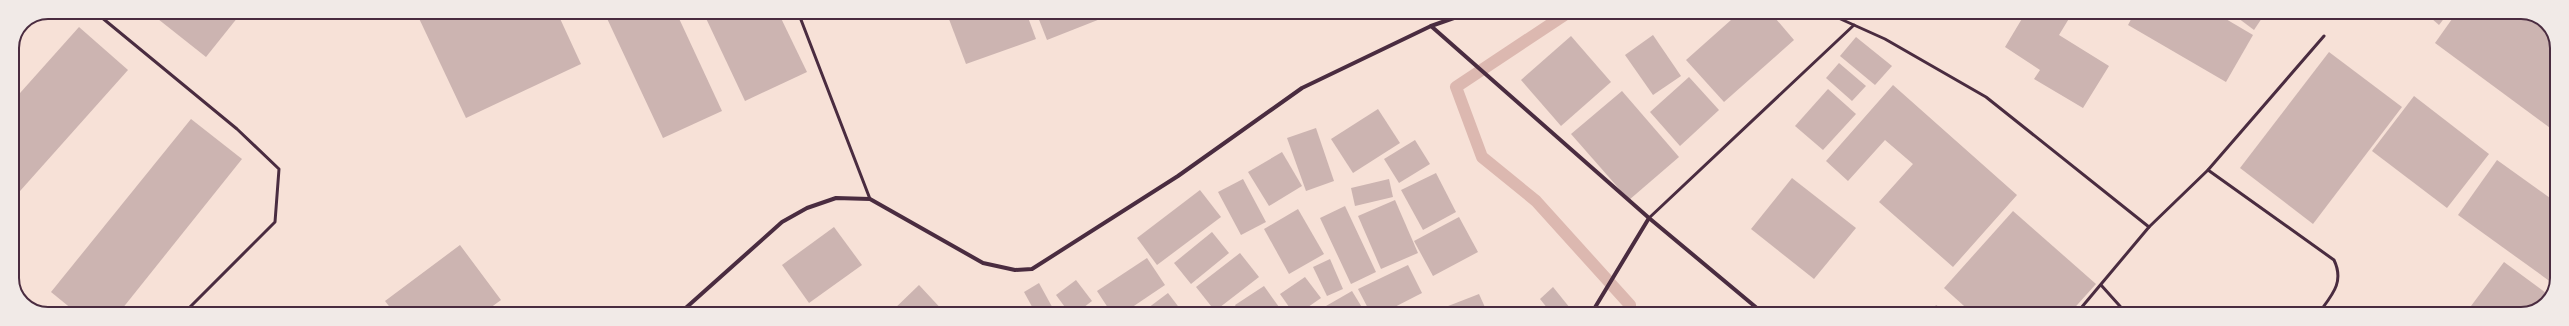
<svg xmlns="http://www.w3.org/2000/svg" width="2569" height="326" font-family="'Fira Sans',sans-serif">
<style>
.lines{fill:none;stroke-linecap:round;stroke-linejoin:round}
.stream{stroke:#dcb8b0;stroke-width:12}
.building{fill:#ccb4b1}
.service{stroke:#4a2c40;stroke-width:3}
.minor{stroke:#4a2c40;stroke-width:4}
.rim{fill:none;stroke:#4a2c40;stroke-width:2}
</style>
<rect width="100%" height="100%" fill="#f7e1d7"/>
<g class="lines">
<path class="stream" d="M1569,12L1456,87L1482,157L1536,201L1630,305L1627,314"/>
</g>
<g class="building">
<path d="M164,12H242L206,57L158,19Z"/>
<path d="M416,12H557L581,64L466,118Z"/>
<path d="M604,12H676L722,111L663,138Z"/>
<path d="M703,12H778L807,72L745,101Z"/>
<path d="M952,12H1026L1036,39L966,64L947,14Z"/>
<path d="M1036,12H1118L1047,40Z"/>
<path d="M1740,12H1770L1794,40L1724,102L1686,60Z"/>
<path d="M2026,12H2073L2059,35L2109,66L2083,108L2034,79L2040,70L2005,47Z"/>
<path d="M2109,12H2119L2116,17Z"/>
<path d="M2135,12H2214L2253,35L2226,82L2128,25Z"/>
<path d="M2230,12H2266L2254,30Z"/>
<path d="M2424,12H2449L2439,25Z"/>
<path d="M2457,12H2521L2553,37L2557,43V133L2435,43Z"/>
<path d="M79,27L128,70L12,200V102Z"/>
<path d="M1653,35L1681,76L1653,95L1625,55Z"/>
<path d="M1571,36L1611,82L1561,126L1521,80Z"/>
<path d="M1856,37L1892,66L1875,85L1840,56Z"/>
<path d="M2329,52L2402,107L2313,224L2240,168Z"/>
<path d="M1839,63L1866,86L1852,101L1826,78Z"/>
<path d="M1689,77L1719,110L1680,146L1650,112Z"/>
<path d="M1893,85L2017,195L1953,267L1879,202L1913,164L1885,140L1848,181L1826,161Z"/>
<path d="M1828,89L1856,114L1823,150L1795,126Z"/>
<path d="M1622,91L1679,157L1629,200L1571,134Z"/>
<path d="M2414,96L2489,154L2447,208L2372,151Z"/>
<path d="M1378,109L1400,143L1353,173L1331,139Z"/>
<path d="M191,119L242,159L118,314H78L51,292Z"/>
<path d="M1316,128L1334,181L1306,191L1287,138Z"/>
<path d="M1415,140L1430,164L1399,183L1384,159Z"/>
<path d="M1282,152L1302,186L1269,206L1248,172Z"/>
<path d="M2497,160L2557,203L2555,285L2458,215Z"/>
<path d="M1436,173L1456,212L1423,230L1401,190Z"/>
<path d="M1792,178L1856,228L1814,279L1751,229Z"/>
<path d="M1243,179L1266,222L1241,235L1218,192Z"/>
<path d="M1389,179L1393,197L1355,206L1351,188Z"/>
<path d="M1200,190L1221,217L1157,265L1137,238Z"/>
<path d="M1395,200L1418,253L1381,269L1358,216Z"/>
<path d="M1345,206L1376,272L1351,284L1320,218Z"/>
<path d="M1298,209L1324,254L1289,274L1264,229Z"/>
<path d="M2013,211L2096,284L2069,314H1973L1944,288Z"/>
<path d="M1459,217L1478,252L1433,276L1414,241Z"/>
<path d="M834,227L862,265L809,303L782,265Z"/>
<path d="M1212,232L1229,253L1191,284L1174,263Z"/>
<path d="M460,245L501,300L486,311L488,314H395L385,301Z"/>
<path d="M1240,253L1259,277L1215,311L1196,287Z"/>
<path d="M1147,258L1165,285L1122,314H1112L1097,291Z"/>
<path d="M1330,259L1343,289L1327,296L1313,267Z"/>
<path d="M2504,262L2550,296L2545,305L2521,314H2465Z"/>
<path d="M1408,265L1422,293L1381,314H1371L1358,289Z"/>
<path d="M1305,277L1321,298L1298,314H1294L1280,294Z"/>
<path d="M1076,280L1092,301L1075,314H1070L1056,295Z"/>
<path d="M1039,283L1056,314H1036L1024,292Z"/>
<path d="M919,285L946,314H889Z"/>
<path d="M1264,286L1284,314H1240L1235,305Z"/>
<path d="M1553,287L1570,308L1563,314H1552L1540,299Z"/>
<path d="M1352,291L1366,314H1331L1326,306Z"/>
<path d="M1168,293L1184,314H1140Z"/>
<path d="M1479,294L1488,314H1445L1443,308Z"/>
<path d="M1936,305L1950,314H1930Z"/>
</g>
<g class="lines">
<g class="service">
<path d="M95,12L237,129L279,169L275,222L183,314"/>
<path d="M798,12L870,199"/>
<path d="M1825,12L1885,39L1986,97L2149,227"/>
<path d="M2208,170L2334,260C2345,283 2331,296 2318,314"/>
<path d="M1649,218L1854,25"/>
<path d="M2101,285L2127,314"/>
<path d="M21,301L28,306"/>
<path d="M2076,314L2149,227L2208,170L2324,36"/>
</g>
<g class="minor">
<path d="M1431,26L1649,218L1764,314"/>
<path d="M679,314L782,222L807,208L836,198L870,199L983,263L1015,270L1032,269L1178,176L1302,88L1431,26L1471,12"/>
<path d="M1591,314L1649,218"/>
</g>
</g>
<path d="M0 0H2569V326H0ZM48 19H2521A29 29 0 0 1 2550 48V278A29 29 0 0 1 2521 307H48A29 29 0 0 1 19 278V48A29 29 0 0 1 48 19Z" fill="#f1eae7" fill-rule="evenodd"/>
<path class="rim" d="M48 19H2521A29 29 0 0 1 2550 48V278A29 29 0 0 1 2521 307H48A29 29 0 0 1 19 278V48A29 29 0 0 1 48 19Z"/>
</svg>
